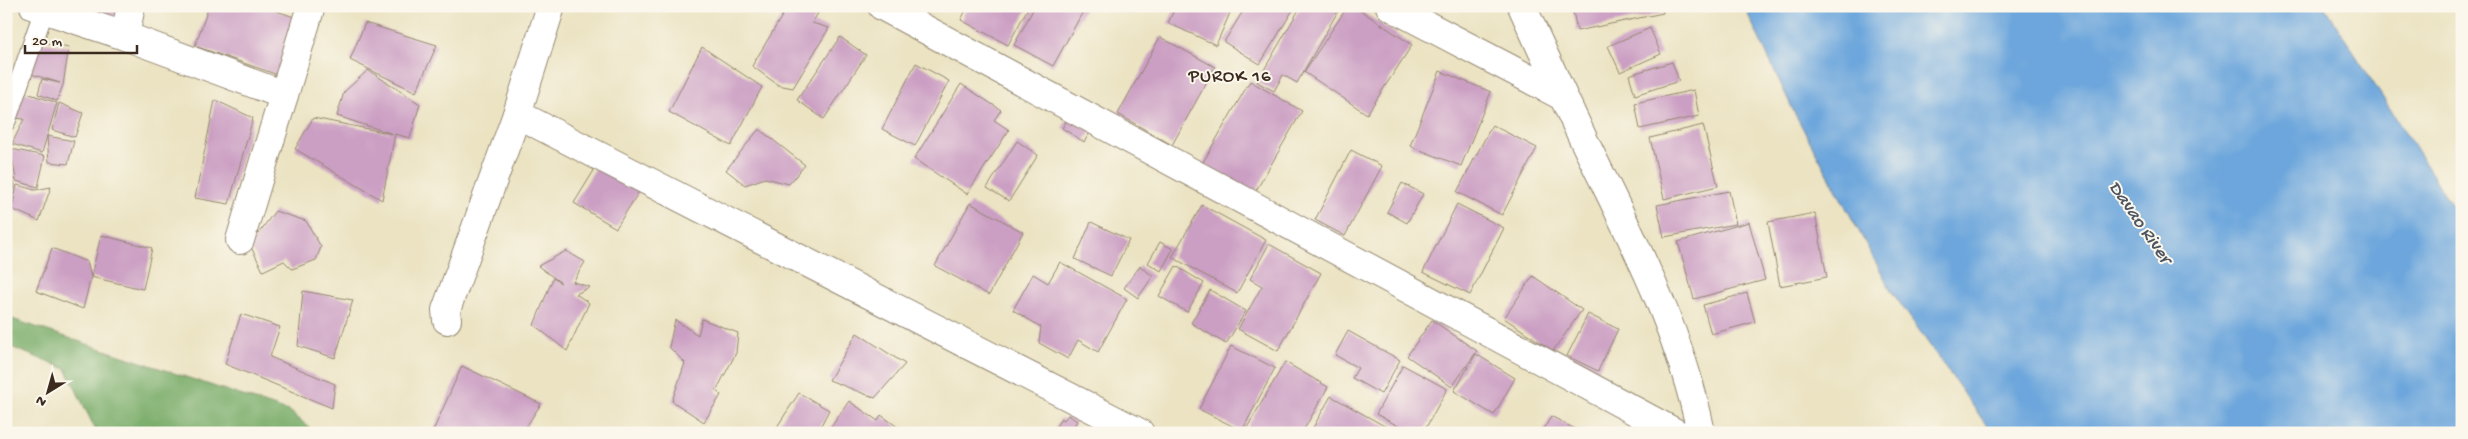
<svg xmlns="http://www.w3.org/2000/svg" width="2468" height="439" font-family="'Gochi Hand',sans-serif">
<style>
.forest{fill:#78ac68;stroke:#5a6b43}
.water{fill:#6ca6dc;stroke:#54687d}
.building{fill:#cb9ec3}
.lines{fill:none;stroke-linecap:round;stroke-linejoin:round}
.lane-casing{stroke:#938670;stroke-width:21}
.street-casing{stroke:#938670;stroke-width:30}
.lane{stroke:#fff;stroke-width:19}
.street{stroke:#fff;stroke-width:28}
.labels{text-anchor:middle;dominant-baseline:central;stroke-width:4;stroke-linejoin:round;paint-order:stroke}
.neighbourhood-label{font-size:19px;letter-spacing:1px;fill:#3b2a1e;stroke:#fbf7ec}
.water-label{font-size:19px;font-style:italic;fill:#4c5560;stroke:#fbf7ec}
</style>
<rect width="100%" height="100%" fill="#fbf7ec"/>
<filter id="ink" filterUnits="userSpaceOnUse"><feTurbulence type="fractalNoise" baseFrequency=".02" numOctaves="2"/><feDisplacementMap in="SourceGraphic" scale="10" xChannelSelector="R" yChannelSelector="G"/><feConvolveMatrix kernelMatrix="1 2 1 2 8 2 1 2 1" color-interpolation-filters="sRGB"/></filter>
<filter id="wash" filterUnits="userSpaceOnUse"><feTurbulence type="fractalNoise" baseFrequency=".0096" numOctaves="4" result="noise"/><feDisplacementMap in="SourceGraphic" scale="20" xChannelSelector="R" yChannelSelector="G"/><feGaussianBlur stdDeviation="1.12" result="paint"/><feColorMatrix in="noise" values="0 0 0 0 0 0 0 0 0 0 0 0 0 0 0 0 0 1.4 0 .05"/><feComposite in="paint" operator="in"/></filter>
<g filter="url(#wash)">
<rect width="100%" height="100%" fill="#ebe3c2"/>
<path class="forest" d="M6,317L291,412L315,433H97L66,369L6,345Z"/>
<path class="water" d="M1744,6H2324L2462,221V433H1992L1892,292L1794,112Z"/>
<g id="blocks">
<g class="building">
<path d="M70,6H120L116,22Z"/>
<path d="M209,6H262L297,18L278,75L195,46Z"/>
<path d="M788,6H810L820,10L812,23L829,28L793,88L778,85L752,66Z"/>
<path d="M968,6H1029L1008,45L961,20Z"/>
<path d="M1035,6H1086L1053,66L1014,45Z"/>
<path d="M1176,6H1233L1216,45L1168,23Z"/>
<path d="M1246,6H1286L1293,10L1260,64L1224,42Z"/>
<path d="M1301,6H1341L1297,83L1283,75L1274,91L1257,82Z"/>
<path d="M1348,6H1354L1412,45L1367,114L1304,72Z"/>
<path d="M1572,6H1661L1663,13L1577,31Z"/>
<path d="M365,23L437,45L416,92L350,60Z"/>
<path d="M1650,28L1661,54L1620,72L1608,46Z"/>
<path d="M840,37L866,55L824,119L797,100Z"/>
<path d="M1160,37L1215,67L1172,145L1118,114Z"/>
<path d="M38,42L69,47L63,85L57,101L38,94L42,79L60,83L31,74Z"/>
<path d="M702,47L762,87L731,146L669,112Z"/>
<path d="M1672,62L1679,81L1635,95L1629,75Z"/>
<path d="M916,63L949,81L915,146L882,129Z"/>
<path d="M368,70L420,104L410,138L395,134L382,200L295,149L313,118L393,134L337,116L344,92Z"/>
<path d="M1440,71L1491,92L1461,166L1410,146Z"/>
<path d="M1250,81L1302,111L1254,194L1202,164Z"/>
<path d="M961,84L1001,110L994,120L1009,130L967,194L914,159Z"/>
<path d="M1694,90L1699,116L1640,129L1635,103Z"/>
<path d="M21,91L57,103L47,136L74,141L68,164L49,162L47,136L42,153L12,144L24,119L15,118Z"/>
<path d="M215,100L253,118L229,204L195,198Z"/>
<path d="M59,103L83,113L75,137L52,130Z"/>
<path d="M1069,117L1091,131L1084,142L1062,128Z"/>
<path d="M1492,125L1537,148L1502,215L1457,192Z"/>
<path d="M1703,125L1718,186L1664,199L1650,138Z"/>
<path d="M759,129L805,165L789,184L765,178L745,185L726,170Z"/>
<path d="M1017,141L1038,155L1009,201L987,188Z"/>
<path d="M11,149L45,156L38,187L16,181Z"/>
<path d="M1351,150L1382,166L1345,236L1315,220Z"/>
<path d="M6,164L9,165L15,185L11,204L6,215Z"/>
<path d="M598,164L640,190L616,228L574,203Z"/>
<path d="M1402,183L1423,194L1407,223L1387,212Z"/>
<path d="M17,185L35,190L51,187L39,221L12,209Z"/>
<path d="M1729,191L1736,224L1664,237L1657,205Z"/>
<path d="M970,203L1023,232L989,295L935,266Z"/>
<path d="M1457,204L1504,228L1470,295L1423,272Z"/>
<path d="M1202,205L1266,240L1237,293L1172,257Z"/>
<path d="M275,211L306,221L321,247L316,260L292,269L284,261L263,271L250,245Z"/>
<path d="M1815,213L1827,277L1780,286L1768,222Z"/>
<path d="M1091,222L1129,240L1111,276L1075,259Z"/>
<path d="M1749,222L1765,280L1694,299L1678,242Z"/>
<path d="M101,235L152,248L143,289L91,277Z"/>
<path d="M1160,242L1173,249L1161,271L1148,263Z"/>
<path d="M1269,244L1321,273L1278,351L1238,329L1262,286L1250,279Z"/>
<path d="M52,248L87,262L91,277L83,309L36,291Z"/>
<path d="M566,251L585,262L573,282L590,287L576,294L589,303L567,351L534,325L553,278L561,283L538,266Z"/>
<path d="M1060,262L1127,299L1098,352L1078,340L1068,359L1039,343L1041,327L1013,310L1033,274L1048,283Z"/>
<path d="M1140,266L1153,276L1138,298L1124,288Z"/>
<path d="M1176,266L1204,283L1187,312L1159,296Z"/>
<path d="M1533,276L1582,310L1553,351L1504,318Z"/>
<path d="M1210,290L1246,311L1226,344L1191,323Z"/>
<path d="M303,291L353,300L335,358L298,346Z"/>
<path d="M1747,293L1755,322L1711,334L1703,305Z"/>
<path d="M241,314L280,327L270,357L335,384L332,408L225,364Z"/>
<path d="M1588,314L1618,329L1598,371L1567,356Z"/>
<path d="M702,319L738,333L736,353L716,391L721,395L704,422L672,401L685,363L669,347L675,320L698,335Z"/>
<path d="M1432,320L1477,351L1452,387L1407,356Z"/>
<path d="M1348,331L1400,360L1381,394L1352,378L1358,368L1335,355Z"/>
<path d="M857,333L905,364L875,398L829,380Z"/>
<path d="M1231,346L1275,368L1242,431L1199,409Z"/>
<path d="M1476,354L1515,378L1494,415L1454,391Z"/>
<path d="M1285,362L1328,387L1302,433H1244Z"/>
<path d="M1403,365L1447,389L1423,433H1411L1376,414Z"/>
<path d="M462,366L541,404L522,433H432Z"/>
<path d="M799,393L829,410L817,433H773Z"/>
<path d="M1331,396L1397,433H1310Z"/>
<path d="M849,401L878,421L881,415L906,433H827Z"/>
<path d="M1068,415L1077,421L1070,433H1052L1061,418L1064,420Z"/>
<path d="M1551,416L1582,433H1542Z"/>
</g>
</g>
</g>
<g filter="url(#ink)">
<use href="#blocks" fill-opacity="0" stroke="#938670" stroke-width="1"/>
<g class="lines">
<g class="lane-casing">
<path id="lane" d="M6,121L44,10"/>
</g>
<g class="street-casing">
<g id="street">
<path d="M34,6L125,36L284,95"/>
<path d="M882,6L1676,433"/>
<path d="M1390,6L1562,96"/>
<path d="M1522,6C1544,55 1566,103 1589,151C1634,242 1681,332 1701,433"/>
<path d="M125,36L131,6"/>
<path d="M517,114L1140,433"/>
<path d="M240,240L311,6"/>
<path d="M447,320L446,310L517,114L551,6"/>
</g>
</g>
<use href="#lane" class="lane"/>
<use href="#street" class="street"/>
</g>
</g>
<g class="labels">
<g class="neighbourhood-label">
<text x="1230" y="77">PUROK 16</text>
</g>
<g class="water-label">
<text transform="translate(2139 223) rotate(55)">Davao River</text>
</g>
</g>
<rect width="2468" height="439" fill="none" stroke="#fbf7ec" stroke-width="25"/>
<g transform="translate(48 392) rotate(217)" stroke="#fbf7ec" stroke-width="4" paint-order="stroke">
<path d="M0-4L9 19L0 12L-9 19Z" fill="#3b2a1e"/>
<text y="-8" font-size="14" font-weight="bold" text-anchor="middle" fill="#3b2a1e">N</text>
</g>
<path d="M25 45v8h112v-8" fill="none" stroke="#3b2a1e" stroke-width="2.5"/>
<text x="32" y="45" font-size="15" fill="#3b2a1e" stroke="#fbf7ec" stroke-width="4" paint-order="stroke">20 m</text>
</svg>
